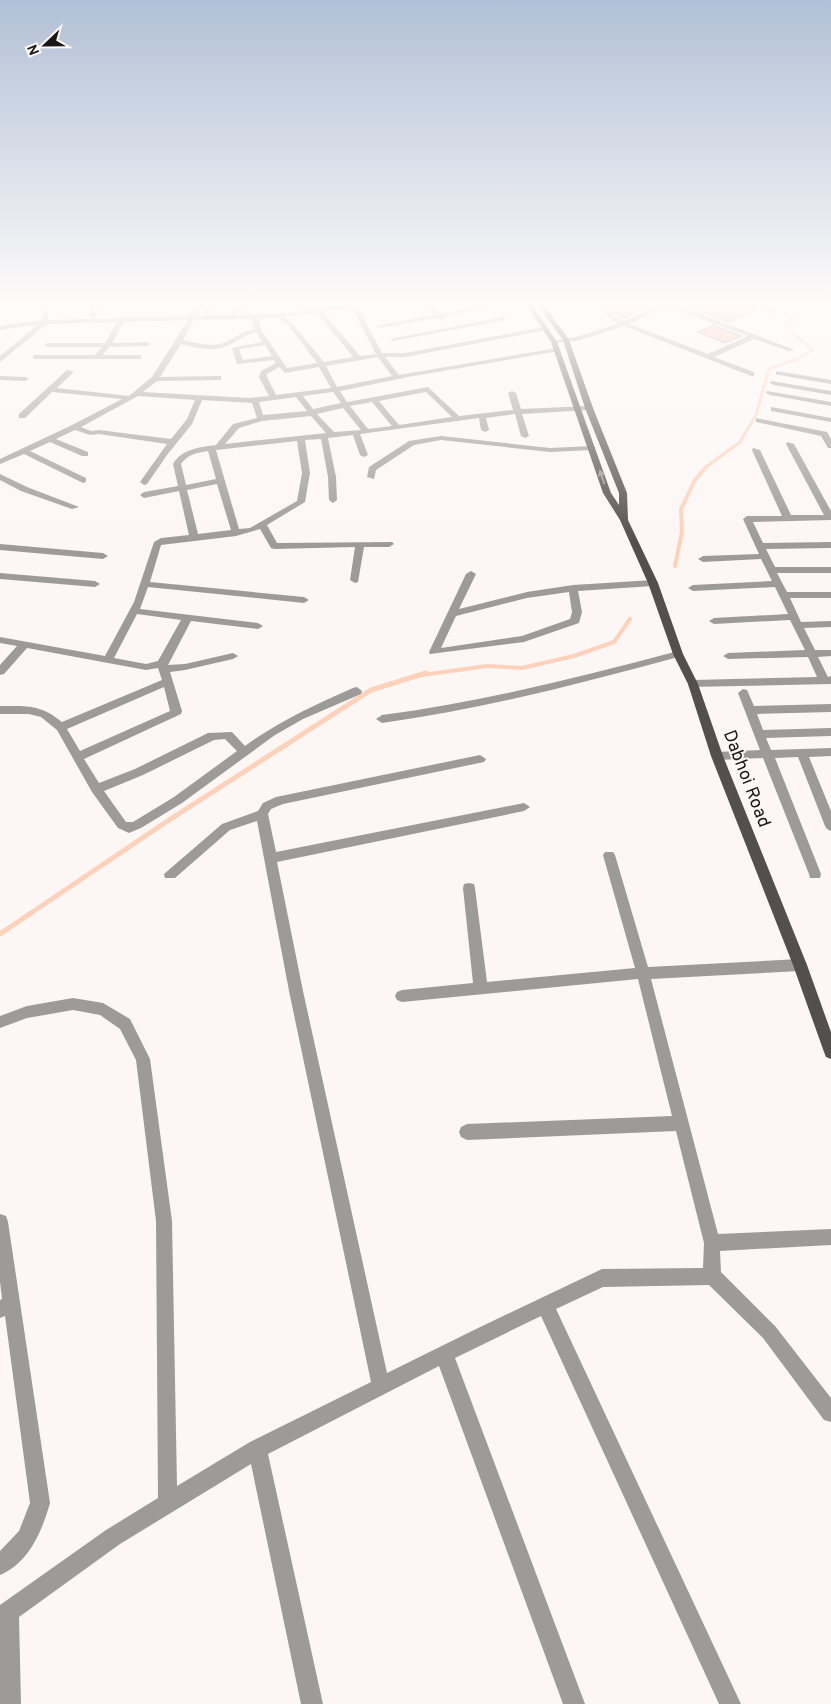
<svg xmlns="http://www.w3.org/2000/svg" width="831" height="1704" viewBox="0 0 831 1704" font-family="Overpass,sans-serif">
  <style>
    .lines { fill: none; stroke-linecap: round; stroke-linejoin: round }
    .stream-far2 { stroke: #fed1ba; stroke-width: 3 }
    .stream-far1 { stroke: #fed1ba; stroke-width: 4 }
    .stream { stroke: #fed1ba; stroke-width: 5 }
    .building { fill: #f0a882; stroke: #7e7a78 }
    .minor { fill: #9d9b99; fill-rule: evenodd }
    .major { fill: #534f4d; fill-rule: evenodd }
    .oneway { fill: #979290 }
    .labels { text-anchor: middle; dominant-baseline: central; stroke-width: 4; stroke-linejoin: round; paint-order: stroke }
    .street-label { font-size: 18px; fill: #181616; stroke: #fcf7f5 }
  </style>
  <rect width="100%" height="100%" fill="#fcf7f5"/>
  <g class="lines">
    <path class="stream-far2" d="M706,467L740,442L756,415L769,369L797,359L813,350L788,330L791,317L798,303"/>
    <path class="stream-far1" d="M675,566L682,532L681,509L695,480L707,466
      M422,675L487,666L522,668L574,656L614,642L630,619"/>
    <path class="stream" d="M0,934L166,822L371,690L426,673"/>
  </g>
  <path class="building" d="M606,303H653L625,318L613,314Z
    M678,303H745L759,310L728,322Z
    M713,325L742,336L725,343L697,332Z"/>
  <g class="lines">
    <path class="minor" d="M42,303H48V320L190,316L198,303H204L197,316L279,314L354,303H373L358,307L382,353H405L545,327L547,328V330L405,357H385L399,375L557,348L559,349V351L408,377L340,391L347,402L428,387L459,416L513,410L508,393L512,391L516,393L521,409L589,406L593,408L589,410L522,414L529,436L525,438L521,436L515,414L486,418L489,430L485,432L481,430L479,418L360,434L368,455L364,457L360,455L353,435L328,438L336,477L337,500L333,503L329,500L328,477L321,439L305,440L310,473L305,502L267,525L277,543L392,542L394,544L389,547H364L358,582L355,583L350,580L355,547L274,549L271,548L260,529L236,536L161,545L150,582L304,597L309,600L304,603L148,587L140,609L258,623L263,626L258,629L191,621L168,665L185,664L233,653L238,656L233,659L185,670L170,672L182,711L181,714L84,759L99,783L135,769L208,733L232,732L245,746C279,721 315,705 353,688L357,687L362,691L361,694L303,719L275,735L182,803L141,828L129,833L118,828L92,792L57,730L41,717L29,714H0V706C27,706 40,704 62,722L162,680L158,668L146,670L27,648L4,674L0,675V665L17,646L0,643V637L105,656L134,602L154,542L161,538L189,535L179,491L144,498L140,495L144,492L178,486L173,464C182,449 199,447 216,445L233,424L257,418L252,403L202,400L192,424L167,455L147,484L144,485L140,482L167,444L99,434L90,435L75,430L56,439L88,452V456H82L50,442L30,451L86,478V482L83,483L24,454L0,464V459L72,425L122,399L52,392L25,418H19V414L67,370L74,372L57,388L129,396L152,377L188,320L124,322L112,343L147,342L150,344L147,346L109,347L103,355H141V359H33V355H95L102,347H47L44,345L47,343H105L117,322L47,324L0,362V356L37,325L0,330V326L42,320ZM352,308L376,354L360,356L323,312ZM317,313L353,357L324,362L292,323L285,317ZM278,318L288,325L317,363L287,368L261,330L259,319ZM252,319L254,329C243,331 236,337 226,342C212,348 197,343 183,340L194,320ZM256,332L262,342L232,348L237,364L274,360L276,363L261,371L259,377L269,396L250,398L143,392L157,381L221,380V376H218L160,377L181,344C197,348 216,353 231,344C240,339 246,335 256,332ZM265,345L272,356L243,360L239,349ZM378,357L392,376L337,387L326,366ZM279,367L285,373L319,367L331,388L276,395L267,377V374ZM333,392L341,403L313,409L303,396ZM426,392L452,417L399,425L379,401ZM138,396L195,400L187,419L171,439L99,430L91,431L81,427ZM296,397L307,411L263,415L259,402ZM372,402L392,426L368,429L350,406ZM343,408L361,430L334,432L317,414ZM311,416L326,433L225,444L239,428L262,421ZM297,441L302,473L297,501L250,528L239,529L216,450ZM208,451L216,479L186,485L181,464C188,454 197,453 208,451ZM217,484L231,530L198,534L187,490ZM137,614L181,620L158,661L146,664L114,658ZM164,687L170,711L80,751L67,729ZM225,739L237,751L174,797L133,822H126L104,791L143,775L214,740Z
      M92,303H98L96,316L93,318L90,316Z
      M210,303H217L208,314H204L203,313Z
      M239,303H246L237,314H233L232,313Z
      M423,303H430L440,314L485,306L488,308L444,317L445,319L442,321L437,318L379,328L376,326L434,315Z
      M596,303H603L612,315L624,321L663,303H672L795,350L789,351L754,339L714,357L754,372V376H751L624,326L577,341L552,343V341L576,337L618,324L608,317ZM667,306L748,336L708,354L630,324Z
      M747,303H757L778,312L773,313Z
      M503,317L505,318V320L393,341L390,339Z
      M776,371L831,380V384L779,375H776Z
      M0,376L25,377L29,379L25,381L0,380Z
      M771,381L831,391V395L774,385L770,383Z
      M767,391L831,402V406L770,395L766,393Z
      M771,407L831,418V422L771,411Z
      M756,418L827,432L831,439V448H828L821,436L756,422Z
      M441,436L550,448L592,446L596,448L592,450L550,452L441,440L414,445L376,470L374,479L367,477L369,467L409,441Z
      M787,442L794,444L831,511V520L753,522L763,543L831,542V548L766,549L775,567H831V573H777L787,592H831V598H790L801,622L831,621V627L804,628L815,650H831V656L818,657L828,677L831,676V684L689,687L688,684L693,680L817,677L808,657L728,659L723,656L728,653L805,650L790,620L714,624L709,621L714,618L788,614L775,587L693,591L688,588L693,585L772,581L761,559L703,562L698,559L703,556L759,554L743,519L747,516H782L752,450L753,448L760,450L791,515H824L786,444Z
      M0,474L27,487L79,507L72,509L21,491L0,480Z
      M0,544L103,553L108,556L103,559L0,550Z
      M471,571L476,574L459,609L527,592L573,585L653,580L658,583L653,586L578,591L582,612L579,623L524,642L430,654L429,652L466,574ZM569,592L572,612L570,619L522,636L441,648L456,616L527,598Z
      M0,573L95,581L100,584L95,587L0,579Z
      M678,651L683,654L682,656C582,683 484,709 382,723L376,719L382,715C483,702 580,677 678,651Z
      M743,689L747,690L754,706L831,704V712L757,714L763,730L831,728V736L766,738L771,750L831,748V756L809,757L831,811V831L827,829L825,826L798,757L775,758L821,874L820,878H810L809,874L763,758L717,760L711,756L717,752L760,750L738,693Z
      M480,755L486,759L484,762L283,804L271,809L268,814L276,852L524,803L530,807L524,811L277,862L303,991L387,1373L474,1330L602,1269L703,1268L704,1243L676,1131L467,1140L461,1137L459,1132L461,1127L467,1124L672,1116L638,979L402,1002L397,1000L395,996L397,992L402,990L473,983L463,888L464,884L469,883L474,884L475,888L487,982L635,968L603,855L605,852H613L615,855L648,967L800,959L805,961L807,965L805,969L800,971L651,979L718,1234L831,1229V1245L720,1251L721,1272L775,1326L831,1398V1422L824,1420L763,1338L709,1285L603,1287L556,1309L741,1704H719L541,1316L455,1358L585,1704H563L439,1366L268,1454L323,1704H301L251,1464L120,1544L19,1617L21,1704H0V1605L106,1530L158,1498L156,1221L136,1060L120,1029L100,1015L73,1010L27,1018L0,1028V1016L27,1006L73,998L103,1003L130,1019L150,1059L172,1221L177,1486L250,1442L371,1382L289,991L257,821L230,830L175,878H165L164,874L222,824L258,811L263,803L276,797Z
      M0,1214L6,1216L8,1222L50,1503C42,1531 29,1563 0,1575V1551L19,1531L30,1503L5,1316L0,1318V1300L2,1299L0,1282Z"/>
    <path class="major" d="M525,303H531L557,342L611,493L619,505V493L585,408L563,340L536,303H543L569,340L593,408L627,493L628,520L658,583L683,654L698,684L723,756L807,965L831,1032V1059L826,1057L824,1052L793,965L711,756L688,684L673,654L648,583L620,520L603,493L551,342Z"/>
  </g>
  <defs><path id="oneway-solid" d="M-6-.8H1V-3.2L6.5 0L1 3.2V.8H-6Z" transform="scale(1.25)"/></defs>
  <use class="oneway" href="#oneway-solid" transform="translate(602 477) rotate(-108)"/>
  <linearGradient id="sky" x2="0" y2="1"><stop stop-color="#b1c0d6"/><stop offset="0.56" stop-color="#fefbfa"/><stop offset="1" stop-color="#fefbfa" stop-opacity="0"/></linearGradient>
  <rect width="831" height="542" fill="url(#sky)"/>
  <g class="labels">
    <g class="street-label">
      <text transform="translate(746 779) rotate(69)">Dabhoi Road</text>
    </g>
  </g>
  <g transform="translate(45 45) rotate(248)" stroke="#fcf7f5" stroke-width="4" paint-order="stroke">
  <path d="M0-4L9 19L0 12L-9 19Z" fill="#181616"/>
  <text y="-8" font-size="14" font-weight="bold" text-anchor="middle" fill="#181616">N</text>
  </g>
</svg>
